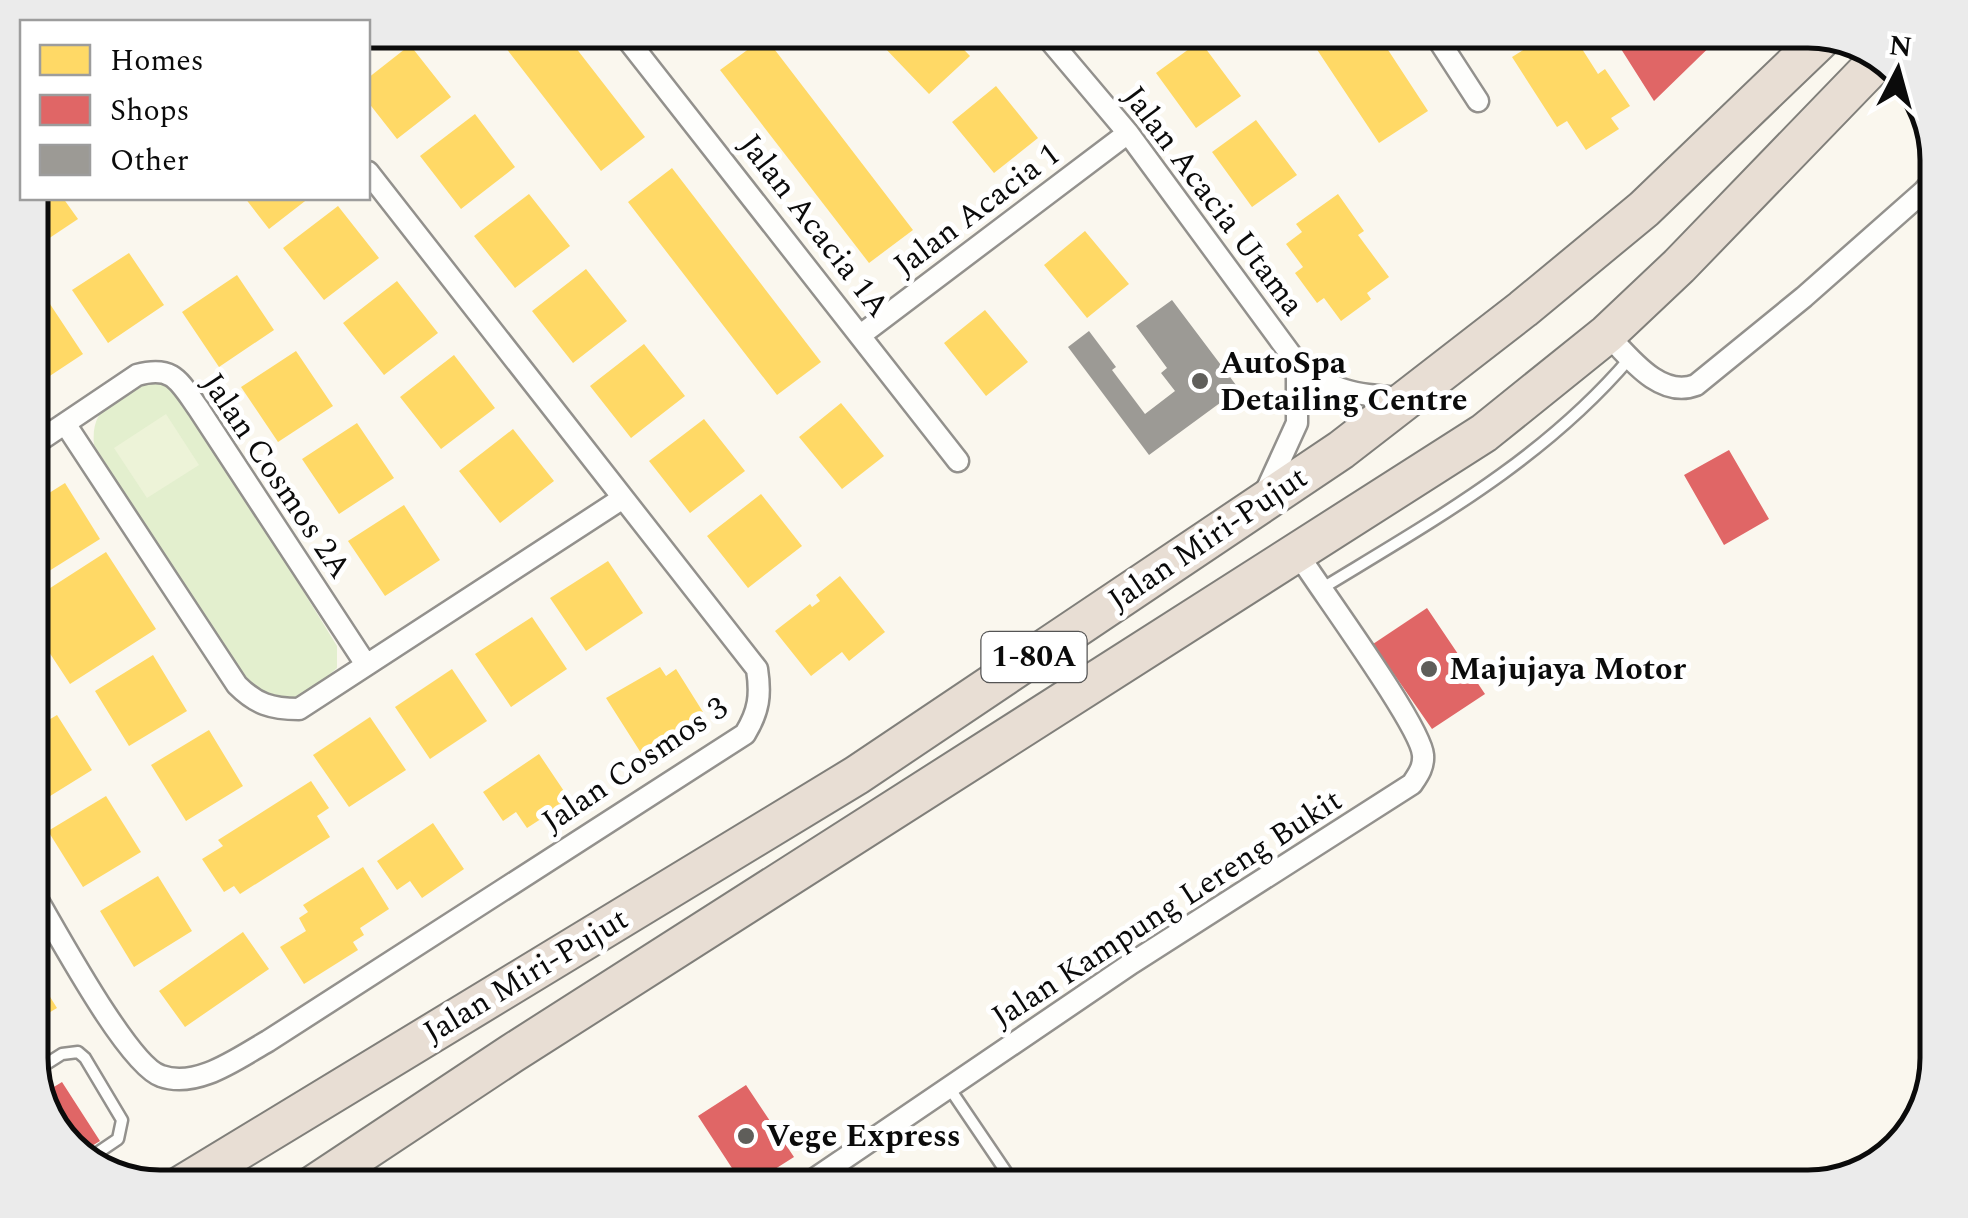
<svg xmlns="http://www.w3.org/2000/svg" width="1968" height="1218" viewBox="0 0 1968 1218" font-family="Spectral,serif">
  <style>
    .green { fill: #e3efce }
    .pitch { fill: #edf3d8 }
    .homes { fill: #ffd966 }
    .shops { fill: #e06666 }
    .building { fill: #9c9a95 }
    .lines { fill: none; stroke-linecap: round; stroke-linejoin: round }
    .lane-casing { stroke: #93918d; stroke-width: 15 }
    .street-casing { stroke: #93918d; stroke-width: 25 }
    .highway-casing { stroke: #807f7a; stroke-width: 42 }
    .lane { stroke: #fefefc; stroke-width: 10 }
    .street { stroke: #fefefc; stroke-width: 20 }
    .highway { stroke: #e8ded4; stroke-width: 38 }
    .poi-dot { fill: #5f5e5a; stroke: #fff; stroke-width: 4 }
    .labels { text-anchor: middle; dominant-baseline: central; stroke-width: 10; stroke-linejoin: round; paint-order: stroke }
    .shield { fill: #fff; stroke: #545454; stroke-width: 2.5 }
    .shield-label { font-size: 30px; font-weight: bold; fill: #0b0b0b }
    .street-label { font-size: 32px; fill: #0b0b0b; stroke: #fff }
    .poi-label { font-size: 32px; font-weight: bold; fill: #0b0b0b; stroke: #fff; text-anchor: start }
    .rim { fill: none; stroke: #0b0b0b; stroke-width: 5 }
  </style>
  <rect width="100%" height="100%" fill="#faf7ee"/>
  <path class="green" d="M150,380L177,390L190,407L337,646V668C300,700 281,714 241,678L94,445C90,404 119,398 150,380Z"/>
  <path class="pitch" d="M166,414L199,465L147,498L114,448Z"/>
  <path class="homes" d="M492,30H562L645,137L601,171Z
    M901,30H945L970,56L929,94L883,46Z
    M1122,30H1159L1138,48Z
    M1304,30H1375L1428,111L1379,143Z
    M1534,30H1570L1598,74L1605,69L1630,106L1611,118L1619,129L1586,150L1567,121L1557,127L1512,57L1531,45L1525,36Z
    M765,37L913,230L869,263L720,70Z
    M1200,41L1241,96L1196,128L1156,73Z
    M410,45L451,97L397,139L368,102V78Z
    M996,86L1038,138L994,173L952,122Z
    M475,114L515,167L461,209L420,156Z
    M1256,120L1297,175L1252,207L1212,152Z
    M672,168L821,362L777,395L628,202Z
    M529,194L570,246L515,288L474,236Z
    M1338,194L1364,231L1358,235L1389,277L1367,293L1371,299L1341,321L1324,298L1317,303L1295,273L1303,267L1286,244L1302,232L1296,224Z
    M30,198H63L78,219L30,251Z
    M245,198H309L269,229Z
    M338,206L379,258L324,300L283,248Z
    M1085,231L1129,284L1087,318L1044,265Z
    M129,253L164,305L108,343L72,290Z
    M586,269L627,321L573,363L532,311Z
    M237,275L274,330L219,367L182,312Z
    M397,281L438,333L384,375L343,323Z
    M48,301L83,354L30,389V313Z
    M985,310L1028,362L986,396L944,343Z
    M644,344L685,396L631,438L590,386Z
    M296,351L333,406L278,442L241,387Z
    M454,355L495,408L441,449L400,397Z
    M841,403L884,456L842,489L799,437Z
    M704,419L745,471L690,513L649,461Z
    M357,423L394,478L339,514L302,459Z
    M513,429L554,481L500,523L459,471Z
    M65,483L100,539L30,583V505Z
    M761,494L802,546L748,588L707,536Z
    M404,505L440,560L385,596L348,541Z
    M106,552L156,629L70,684L30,623V601Z
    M608,561L643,613L586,651L550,598Z
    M840,576L885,632L849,661L842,652L811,676L775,631L810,604L812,607L820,601L816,595Z
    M532,617L567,669L511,707L475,654Z
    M153,655L187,711L129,746L95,691Z
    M660,667L666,676L676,669L703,712L680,726L684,732L663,745L660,741L641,753L606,698Z
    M452,669L487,721L430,759L395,707Z
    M57,715L92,770L34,806L30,800V731Z
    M370,717L406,770L349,807L313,755Z
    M209,730L243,786L186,821L151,765Z
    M539,754L570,800L527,828L516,812L503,821L483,792Z
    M311,781L329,808L317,816L330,837L240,894L234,886L224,892L202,859L223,846L218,840Z
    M106,796L141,852L83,887L48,831Z
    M433,823L464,869L422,898L410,881L397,890L377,861Z
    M363,867L389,909L360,928L364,935L353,942L358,950L304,984L280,947L306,931L299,918L308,912L303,905Z
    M158,876L192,931L134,967L100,911Z
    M243,932L269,969L185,1027L159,991Z
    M30,965L57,1008L30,1024Z"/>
  <path class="shops" d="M1609,30H1727L1654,101Z
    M1729,450L1769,519L1724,545L1684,475Z
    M1427,608L1485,694L1432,729L1373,644Z
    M62,1082L100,1141L77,1155L48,1124L39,1096Z
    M746,1085L794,1157L745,1188L698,1116Z"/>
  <path class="building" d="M1172,300L1239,389L1149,455L1068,347L1089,331L1116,367L1112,370L1145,414L1175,391L1161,373L1167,368L1136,326Z"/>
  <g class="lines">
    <defs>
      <path id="lane" d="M1321,589C1434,520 1543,460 1630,358
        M32,1073L62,1054L78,1052L85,1058L122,1120L118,1139L84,1162
        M950,1089L1017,1188"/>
      <path id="street" d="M620,30L958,461
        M1041,30L1128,133L1297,363C1339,394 1352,394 1403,398
        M1432,30L1478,101
        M862,334L1128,133
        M1607,334C1629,357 1660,399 1696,385L1804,297L1924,191L1938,175
        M66,425L237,685C256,704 271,709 299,709L623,498
        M30,447L137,375C173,365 179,381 198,408L365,663
        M1265,493L1297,423V363
        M30,887C52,923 127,1065 161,1076C197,1089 238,1058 268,1041L745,734C759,711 761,695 757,669L368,172
        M801,1188L1132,963L1412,784C1418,775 1424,767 1423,755C1421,726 1320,589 1298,554"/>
      <path id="highway" d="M177,1188L857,775L1341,450L1523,309L1644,209L1825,35
        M309,1188L511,1054L1484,433L1607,334L1679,266L1883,55"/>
    </defs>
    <use href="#lane" class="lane-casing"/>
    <use href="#street" class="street-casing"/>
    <use href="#highway" class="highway-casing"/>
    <use href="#lane" class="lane"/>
    <use href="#street" class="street"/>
    <use href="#highway" class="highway"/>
  </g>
  <g class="poi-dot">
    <circle cx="1200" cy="381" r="10"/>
    <circle cx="1429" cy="669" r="10"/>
    <circle cx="746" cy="1136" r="10"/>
  </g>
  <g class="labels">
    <rect class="shield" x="981.5" y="632" width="105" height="50" rx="8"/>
    <g class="shield-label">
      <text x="1034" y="657">1-80A</text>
    </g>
    <g class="street-label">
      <text transform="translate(1213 201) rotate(53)">Jalan Acacia Utama</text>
      <text transform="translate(977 210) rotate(-37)">Jalan Acacia 1</text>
      <text transform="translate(814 226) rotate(52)">Jalan Acacia 1A</text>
      <text transform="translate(276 476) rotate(56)">Jalan Cosmos 2A</text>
      <text transform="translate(1208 539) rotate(-34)">Jalan Miri-Pujut</text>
      <text transform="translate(635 765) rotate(-34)">Jalan Cosmos 3</text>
      <text transform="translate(1167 909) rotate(-33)">Jalan Kampung Lereng Bukit</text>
      <text transform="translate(526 976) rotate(-31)">Jalan Miri-Pujut</text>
    </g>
    <g class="poi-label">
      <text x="1220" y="363">AutoSpa<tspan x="1220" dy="37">Detailing Centre</tspan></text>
      <text x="1449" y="669">Majujaya Motor</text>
      <text x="766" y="1136">Vege Express</text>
    </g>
  </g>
  <path d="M0 0H1968V1218H0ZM160 48H1808A112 112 0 0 1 1920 160V1058A112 112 0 0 1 1808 1170H160A112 112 0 0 1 48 1058V160A112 112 0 0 1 160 48Z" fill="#ebebeb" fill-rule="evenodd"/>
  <path class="rim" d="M160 48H1808A112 112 0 0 1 1920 160V1058A112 112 0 0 1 1808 1170H160A112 112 0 0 1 48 1058V160A112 112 0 0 1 160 48Z"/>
  <rect x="20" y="20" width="350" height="180" fill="#ffffff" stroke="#9d9d9d" stroke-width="2.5"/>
  <rect x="40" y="45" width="50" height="30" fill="#ffd966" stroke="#9d9d9d" stroke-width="2.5"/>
  <text x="110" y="70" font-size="30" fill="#0b0b0b">Homes</text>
  <rect x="40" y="95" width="50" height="30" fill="#e06666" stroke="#9d9d9d" stroke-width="2.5"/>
  <text x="110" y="120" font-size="30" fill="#0b0b0b">Shops</text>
  <rect x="40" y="145" width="50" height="30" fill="#9c9a95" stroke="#9d9d9d" stroke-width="2.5"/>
  <text x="110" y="170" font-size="30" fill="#0b0b0b">Other</text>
  <g transform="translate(1898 70) rotate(6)" stroke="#ffffff" stroke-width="8" paint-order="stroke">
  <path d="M0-8L18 38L0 25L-18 38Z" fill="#0b0b0b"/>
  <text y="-15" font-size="28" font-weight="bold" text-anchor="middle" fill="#0b0b0b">N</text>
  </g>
</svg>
